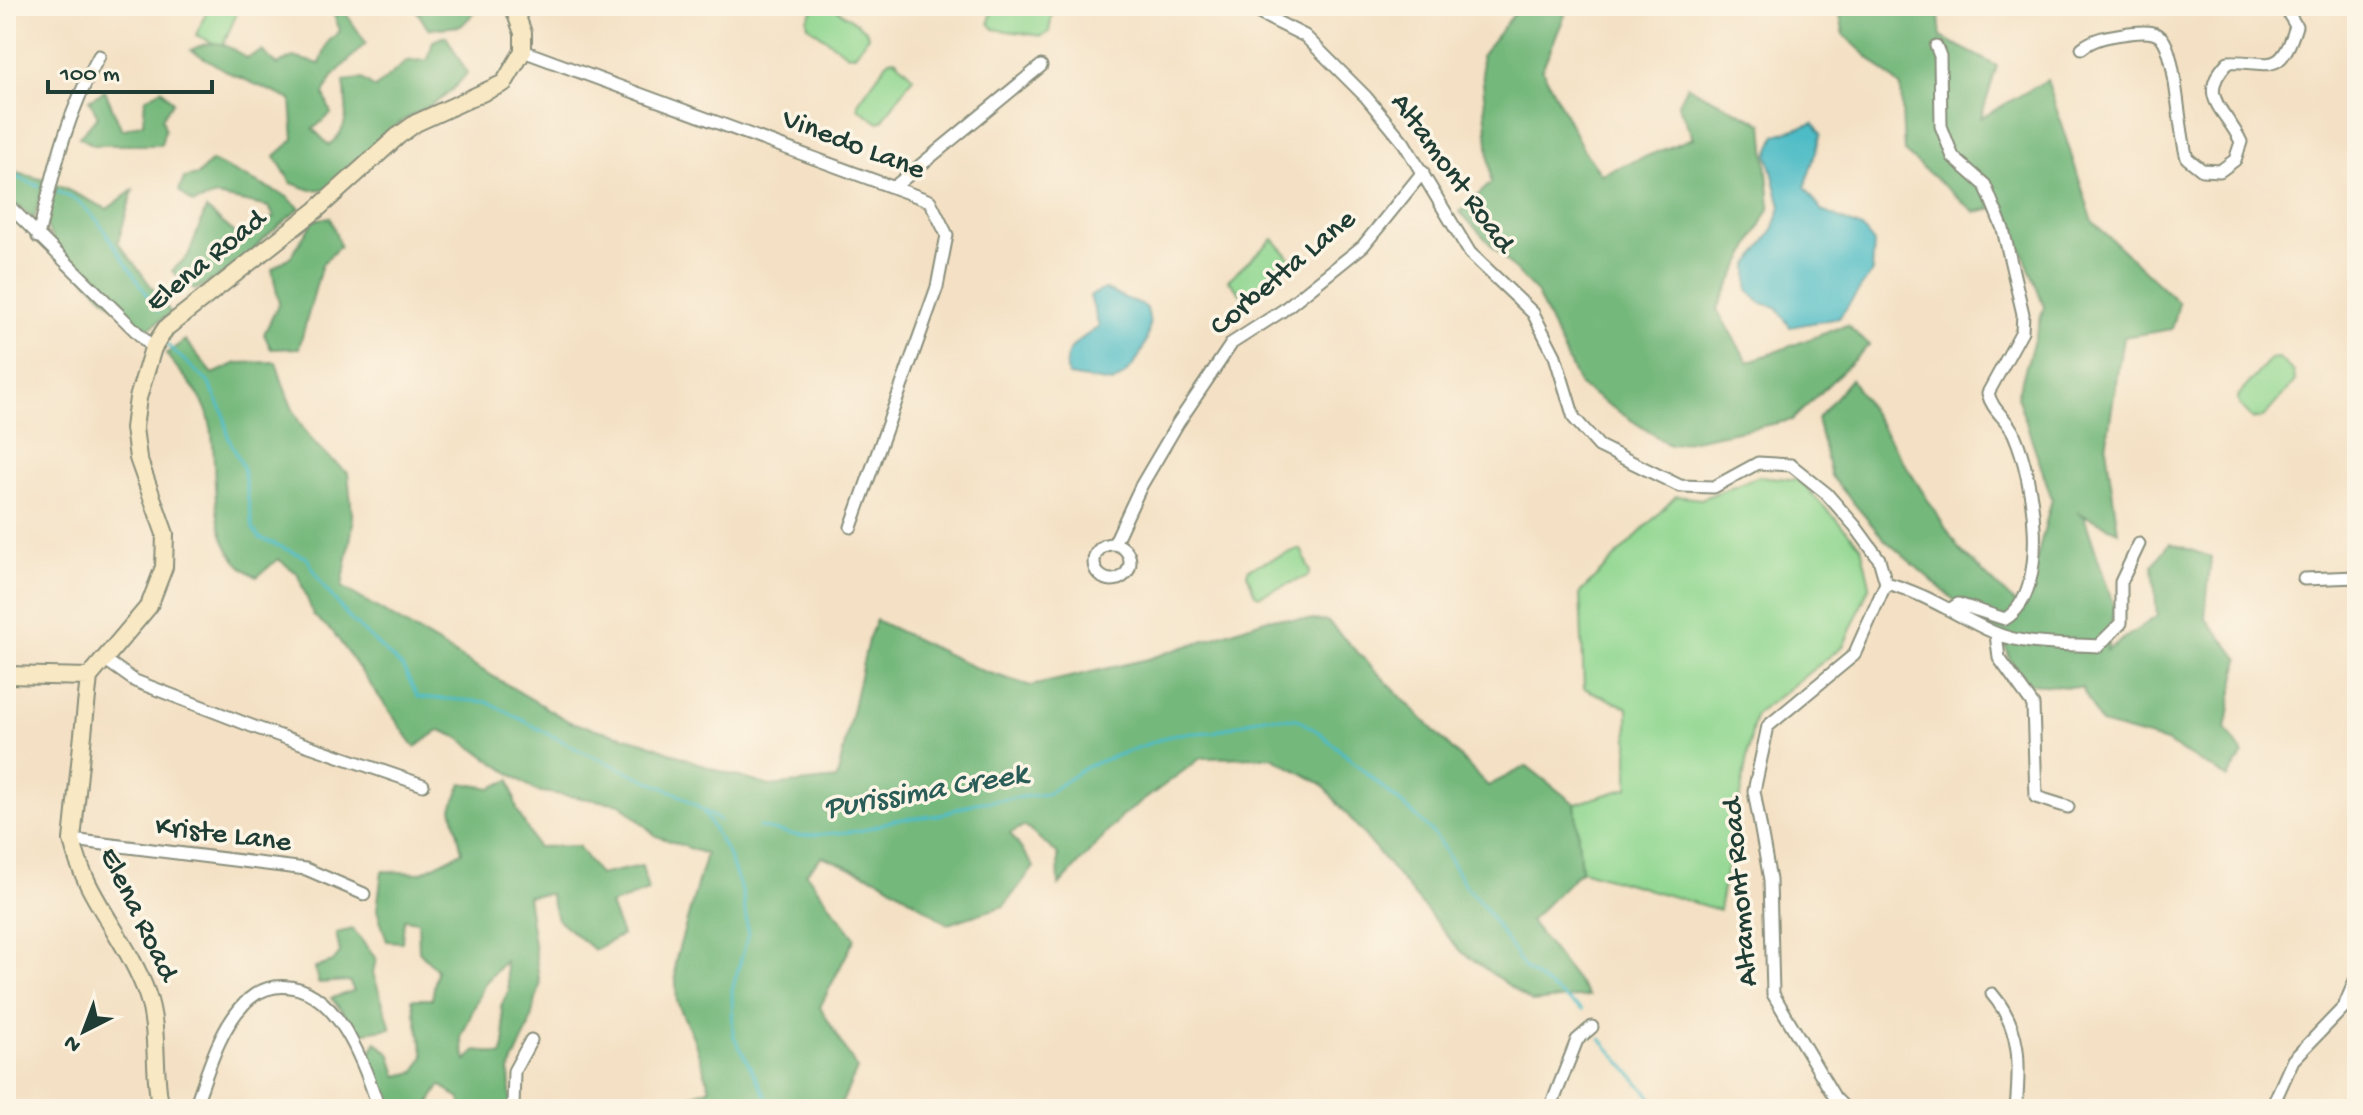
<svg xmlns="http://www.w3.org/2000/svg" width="2363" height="1115" viewBox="0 0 2363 1115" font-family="'Gochi Hand',sans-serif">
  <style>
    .green { fill: #91d791; stroke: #588a62; stroke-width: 2 }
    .forest { fill: #74b87b; stroke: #4a7a58; stroke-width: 2; fill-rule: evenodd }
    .water { fill: #4ebcc6; stroke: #367c7d; stroke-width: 2 }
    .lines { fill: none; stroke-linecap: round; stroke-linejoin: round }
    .stream { stroke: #4ebcc6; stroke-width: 3 }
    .street-casing { stroke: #8a8f7c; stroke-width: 15 }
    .secondary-casing { stroke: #8a8f7c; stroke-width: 20 }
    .street { stroke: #fff; stroke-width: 11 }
    .secondary { stroke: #f8e8c3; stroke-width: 16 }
    .labels { text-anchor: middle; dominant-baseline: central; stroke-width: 7; stroke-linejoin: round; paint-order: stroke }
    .street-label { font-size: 30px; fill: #1f3d34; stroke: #fcf5e5 }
    .water-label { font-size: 32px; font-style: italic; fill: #2b5d58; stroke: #fcf5e5 }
  </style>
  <rect width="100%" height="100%" fill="#fcf5e5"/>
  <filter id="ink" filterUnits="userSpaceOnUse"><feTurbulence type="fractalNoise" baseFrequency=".0125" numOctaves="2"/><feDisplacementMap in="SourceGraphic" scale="16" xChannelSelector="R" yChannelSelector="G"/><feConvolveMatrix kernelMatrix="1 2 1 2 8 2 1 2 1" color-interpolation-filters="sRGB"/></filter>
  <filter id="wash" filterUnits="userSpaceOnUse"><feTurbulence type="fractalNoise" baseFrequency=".006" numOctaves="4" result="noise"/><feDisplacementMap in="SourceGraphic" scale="32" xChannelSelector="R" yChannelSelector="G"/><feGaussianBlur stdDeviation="1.8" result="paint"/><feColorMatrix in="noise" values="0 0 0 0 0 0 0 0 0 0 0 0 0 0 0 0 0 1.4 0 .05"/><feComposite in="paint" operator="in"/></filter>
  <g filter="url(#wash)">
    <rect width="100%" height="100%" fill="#f4e1c5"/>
    <path class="green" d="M209,6H240L222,47L196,35Z
      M816,6H832L866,30L868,36L855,54L848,55L808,26L807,19Z
      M992,6H1047L1052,13L1049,32L1042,36L994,29L989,23Z
      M895,59L913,77L882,121L877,122L858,108V103L889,60Z
      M1273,239L1293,261L1248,302L1228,280Z
      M2278,358L2294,372L2295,381L2263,418L2253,419L2239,405L2238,396L2270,359Z
      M1759,476L1799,480L1861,546L1870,585L1844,645L1755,715L1719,910L1581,870L1575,804L1628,788V708L1584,688L1580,593L1676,496L1701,499Z
      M1298,549L1302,551L1310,572L1308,576L1259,596L1255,594L1247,573L1249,568Z"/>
    <path class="forest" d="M341,6L366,43L331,78L324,94L331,114L313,129L329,145C351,129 347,106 344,81L362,79L375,88L407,61L428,60L433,41L446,36L467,73C443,105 427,104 397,125C373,142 354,165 334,188L311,190L291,183L275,156L294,139L291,100L232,74L191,50C214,37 227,44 246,58L262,51L277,65L293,57L320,64L328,42L340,31L333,12Z
      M414,6H475L476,11L461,26L428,29Z
      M1520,6H1569L1542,69L1583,149L1601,174L1693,138L1678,104L1687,86L1763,124L1770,207L1717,310L1748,362L1847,325L1869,345L1792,420L1669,445L1580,386L1536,292L1460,212L1491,183L1481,56Z
      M1838,6H1938L1941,37L1997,66L1981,118L2047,80L2093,222L2179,303L2172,329L2123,337L2106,447L2118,531L2077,512L2084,516L2114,607L2107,650L2157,616L2153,565L2170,543L2211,557L2205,618L2239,658L2226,729L2243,754L2228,778L2166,742L2101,724L2082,688L2030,684L2010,660L2005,644L1883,538L1831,476L1817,419L1851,379L1959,549L2023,611L2052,499L2017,396L2044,307L2005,206L1975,212L1904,152L1901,87L1844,35Z
      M162,89L173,102L162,118L165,129L161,145H94L79,137L98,116L89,100L105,91L122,130L143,123L145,99Z
      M211,161L286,196L300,208L262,240L242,264L195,290L172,271L188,256L206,209L235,233L247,232L274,217L269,207L217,196L193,203L179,191L184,178L198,175Z
      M6,165L13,172L45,180L34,219L6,197Z
      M57,185L107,209L133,190L118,242L171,313L145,331C120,313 48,251 46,220C45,210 54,195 57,185Z
      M330,217L340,246L322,264L299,348L271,349L264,334L279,303L272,269L291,256L314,220Z
      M185,340L213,374L237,363L276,362C293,416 301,438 348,473L353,524L342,587L570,722L644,742L713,769L770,786L837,779L868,640L876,620L980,670L1031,686L1148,659L1271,618L1327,621L1488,786L1527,766L1575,804L1581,870L1530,921L1589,996L1532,1002L1459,950L1322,784L1272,757L1201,758L1121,817L1059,886L1058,854L1024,826L1010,833L1034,867L1004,906L948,924L883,881L822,856L806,873L855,938L820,1007L857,1069L839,1109H676L673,1103L710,1088L693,1037L677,1002L675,962L706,854L656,836L621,804L536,791L457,737L440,730L415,747L333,632L314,616L297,573L278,559L257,577C199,548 223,467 208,415C202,393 179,372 166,354Z
      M510,780L517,810L537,847L578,846L599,875L642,866L648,891L610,905L622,935L594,950L557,919L550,894L527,896L540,985L528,1029L509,1071L511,1109H461V1100L441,1085L426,1109H390L369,1054L376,1042L391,1055L397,1076L415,1072L424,1056L412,999H432L437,970L419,951L418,921L404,919L402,942L387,941L377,910L382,871L420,873L462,852L452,808L462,783L491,788ZM505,961L509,990L501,1006L505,1039L502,1055L477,1050L466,1061L461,1037L485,983Z
      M353,929L376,959L373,973L391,1028L360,1033L331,998L354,991L349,981L318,983L315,968L333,962L340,953L336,933Z"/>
    <path class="water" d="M1814,123L1821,134L1805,187L1822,211L1862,228L1874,243L1872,272L1839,318L1790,327L1777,307L1761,303L1748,290V266L1773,230L1781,207L1768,155L1776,135Z
      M1104,289L1146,307C1157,332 1137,371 1112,383L1069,376C1058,350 1080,340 1099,327L1090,296Z"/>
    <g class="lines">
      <path class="stream" d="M6,173L39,186
        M56,191L78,201L98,221L158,311
        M165,343L208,382L224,414L228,437L243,467L253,529L260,538L307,558L324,587L351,620L403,668L418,697L488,702L579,750L676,793L720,821
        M703,811L728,854L743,895L748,935L732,990L733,1035L773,1109
        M759,827L800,836L860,831L895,820L940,815L975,803L1046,794L1088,766L1175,734L1214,732L1264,717L1297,719L1320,733L1415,815L1437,838L1466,887L1482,904L1526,970L1582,1010
        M1601,1039L1661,1109"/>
    </g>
  </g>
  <g filter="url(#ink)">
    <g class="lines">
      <defs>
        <path id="street" d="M1245,6L1305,36L1366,97L1404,143L1470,253L1533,313L1555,356L1574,418L1599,446L1680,486L1714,487L1758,463L1791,465L1826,493L1855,526L1879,559L1886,583L1854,655L1768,726L1754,791L1770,880L1773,994L1835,1098L1846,1109
          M1936,46L1940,56L1941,126L1953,157L1985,185L2003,229L2023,314L2022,331L1988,393C1992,411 2007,418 2014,434C2033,477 2052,591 2005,619L1958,604L1949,610
          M2082,48C2096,37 2111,36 2129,33C2139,32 2157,29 2164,41C2177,63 2178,128 2187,158L2202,170L2220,171L2235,160L2241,142C2226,109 2195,97 2228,62C2269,60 2280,79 2296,26L2284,6
          M523,51L930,201L947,235L937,287L851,527
          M894,187L1041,66
          M6,203L153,348
          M38,237C54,170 65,118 99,56
          M1114,544L1141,486L1178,423L1232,343L1282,311L1363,246L1423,172
          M1094 562a18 18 0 1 1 36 0a18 18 0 1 1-36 0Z
          M2304,579L2357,577
          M1886,583C1925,593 1957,616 1993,632C2023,646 2065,644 2098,646L2121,623V582L2139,544
          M1996,634L1999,658L2033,705L2036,797L2068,807
          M104,659L135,681L257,728L423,785
          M72,840L306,869L364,894
          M1992,994C2022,1029 2020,1065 2016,1109
          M194,1109C207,1075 218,1031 244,1004C253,994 262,989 275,987C335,979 365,1065 379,1109
          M513,1109L514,1071L531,1040
          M1550,1109L1577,1040L1592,1027
          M2271,1109L2293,1060L2344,1007L2357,976"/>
        <path id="secondary" d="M6,675L89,677
          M161,1109C152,1071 160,1031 147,994C128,940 84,896 72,840L89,677L149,606L164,567L165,534L138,458L134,428L138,398L153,348L166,328L316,210L398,136L416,123L504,83L523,51V33L513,6"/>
      </defs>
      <use href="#street" class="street-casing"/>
      <use href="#secondary" class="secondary-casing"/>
      <use href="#street" class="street"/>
      <use href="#secondary" class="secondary"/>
    </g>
  </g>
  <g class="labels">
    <g class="street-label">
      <text transform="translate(853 146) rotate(21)">Vinedo Lane</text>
      <text transform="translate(1451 174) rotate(54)">Altamont Road</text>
      <text transform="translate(207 262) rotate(-39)">Elena Road</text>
      <text transform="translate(1284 274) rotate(-40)">Corbetta Lane</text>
      <text transform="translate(223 836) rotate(7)">Kriste Lane</text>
      <text transform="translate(1742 892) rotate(-95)">Altamont Road</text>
      <text transform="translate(137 915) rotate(64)">Elena Road</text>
    </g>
    <g class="water-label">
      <text transform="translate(926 793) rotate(-10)">Purissima Creek</text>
    </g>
  </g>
  <rect width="2363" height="1115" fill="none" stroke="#fcf5e5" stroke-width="32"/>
  <g transform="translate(84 1031) rotate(222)" stroke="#fcf5e5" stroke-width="6" paint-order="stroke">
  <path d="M0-6L14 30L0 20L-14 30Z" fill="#1f3d34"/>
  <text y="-12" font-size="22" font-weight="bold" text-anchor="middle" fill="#1f3d34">N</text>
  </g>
  <path d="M48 80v12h164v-12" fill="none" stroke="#1f3d34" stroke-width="4"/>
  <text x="60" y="80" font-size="24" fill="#1f3d34" stroke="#fcf5e5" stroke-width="6" paint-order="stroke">100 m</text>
</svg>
